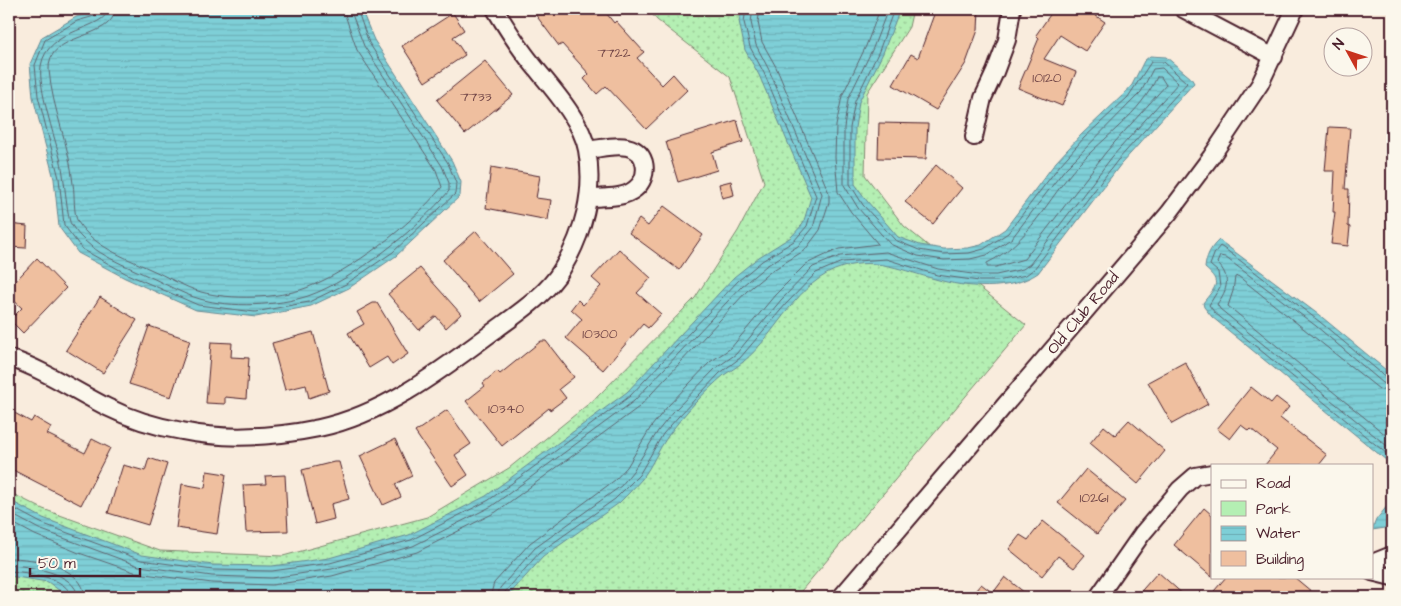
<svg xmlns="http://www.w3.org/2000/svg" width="1401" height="606" viewBox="0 0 1401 606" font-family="'Architects Daughter',sans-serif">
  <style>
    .green { fill: url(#green-dots); stroke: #7f876f }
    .water { fill: url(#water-rules); stroke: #698992 }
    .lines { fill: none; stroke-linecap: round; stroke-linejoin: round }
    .shore { stroke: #5f6570; stroke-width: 1 }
    .building { fill: #efbf9f; stroke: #4a1f2b }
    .minor-casing { stroke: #4a1f2b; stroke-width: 20 }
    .minor { stroke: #fbf7ec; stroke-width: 16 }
    .labels { text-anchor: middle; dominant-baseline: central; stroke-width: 5; stroke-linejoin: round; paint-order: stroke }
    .number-label { font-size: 14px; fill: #734748 }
    .street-label { font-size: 16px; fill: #4a1f2b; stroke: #fbf7ec }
  </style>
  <defs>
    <pattern id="green-dots" width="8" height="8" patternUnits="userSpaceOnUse" patternTransform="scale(1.25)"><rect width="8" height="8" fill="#b4efb3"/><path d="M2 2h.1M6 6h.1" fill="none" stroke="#9ccc9a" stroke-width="1.8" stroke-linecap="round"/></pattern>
    <pattern id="water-rules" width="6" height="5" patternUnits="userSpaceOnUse" patternTransform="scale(1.25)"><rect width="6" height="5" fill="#7ecfd7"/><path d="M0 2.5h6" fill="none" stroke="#6eb1b9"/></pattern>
  </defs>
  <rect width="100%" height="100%" fill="#f9ecdd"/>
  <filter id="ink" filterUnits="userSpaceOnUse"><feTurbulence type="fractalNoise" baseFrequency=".02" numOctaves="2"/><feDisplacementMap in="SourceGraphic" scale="10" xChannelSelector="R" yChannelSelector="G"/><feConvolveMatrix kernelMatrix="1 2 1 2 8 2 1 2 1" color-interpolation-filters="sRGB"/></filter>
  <g filter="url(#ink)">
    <path class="green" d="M648,9H913L909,27L867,93L865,175L904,226L1026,325L796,597H9V492L43,509L160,551L283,556L427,517L509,468L597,397L695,298L738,231L764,182L730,77L657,20Z"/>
    <path class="water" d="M105,9H361L374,40L452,161L461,182L460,196L396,256L349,288L311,306L256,317L196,310L125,278L78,253L59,227L54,179L33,97L30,64L42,37L76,17Z
      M742,9H900L883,53L859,102L855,128V184L867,201L898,237L920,245L944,249L968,248L981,245L1005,229L1056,162L1081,135L1124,94L1132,85L1144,61L1150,56L1166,57L1191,78L1194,83L1121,164L1038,273C1010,292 966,288 935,279C903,271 877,257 843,267C796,281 778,333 743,362C737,367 730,371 724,375C704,392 683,415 668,436C658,450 652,466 642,479C635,487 627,495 619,503L543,557L507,597H68L48,582L9,576V500L43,518L142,555L213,565L272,566L329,558L409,535L486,496L627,392L734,277L759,257L791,237L803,224L811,197L759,75L745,50L739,21Z
      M1219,240L1323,318L1392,375V465L1212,317L1204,307L1203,303C1215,287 1223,283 1205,268C1206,257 1210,248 1219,240Z
      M1392,500V527L1372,530L1376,520Z"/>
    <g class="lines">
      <path class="shore" d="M101,9L98,15L77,21L45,40L35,65L38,96L59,178L64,225L82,249L127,274L198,305L255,312L309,302L346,284L393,252L455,194L456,183L448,163L369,43L357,9
        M108,9C107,30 47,27 41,66C38,88 54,135 60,158C64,171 67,218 71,224C88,252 120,263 148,276C164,283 182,294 200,299C231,308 277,306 308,296C354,280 418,228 449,191V183L442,166L364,46L350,9
        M115,9C114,41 46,31 49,70C52,109 70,146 73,184C75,195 73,213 78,222C93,246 124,257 150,269C166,276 184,287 201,292C231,300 277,299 306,288C353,270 410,226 442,187L436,170L357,50L343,9
        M1157,77H1161L1166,85L1106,152L1024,259L996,267H987V263C1029,243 1048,198 1078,165C1105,136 1140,114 1157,77Z
        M1392,379L1387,378L1320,322L1229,252L1220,246L1215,252L1210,265L1218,272L1220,287L1209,305L1215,313L1392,458
        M1392,385L1383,383L1316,326L1225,257L1220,256L1217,263C1231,276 1228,290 1217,304L1220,309L1392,450
        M1392,393L1379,389L1238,276L1235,277L1233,291L1228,306L1392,440
        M9,506L41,523L141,560L213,570L272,571L330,563L411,540L489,500L630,396L738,281L762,261L794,241L807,226L816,196L764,73L750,47L744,22L746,9
        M9,513L39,529L139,566L212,576L272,578L332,569L413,546L492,506L634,401L742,286L766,266L798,246L813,228L822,194L769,70L756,45L751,22L753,9
        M9,521L35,535L79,553L137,573L212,583L272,585L332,576L417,552L496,512L639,407L747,291L770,272L805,250L820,230L829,202V193L776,67L762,42L758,22L760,9
        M9,558C33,558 84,566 85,597
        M9,565C28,566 76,572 78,597
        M9,571C25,572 69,577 71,597
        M490,597L494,583L530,543L615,480L627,467L651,427L667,407L710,362L731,348L775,295L806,264L839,249L878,244L851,212L838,192L835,157L836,126L842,96L866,46L880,9
        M497,597L500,588L535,548L621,486L633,471L658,431L673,412L716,368L736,354L781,300L813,267L840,256L886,252L938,269L979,275H996L1023,269L1030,264L1112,157L1178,83L1162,68L1153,69L1141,92L1065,169L1012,238L987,255L970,259L944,260L918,256L890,244L858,208L844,185V128L848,99L873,48L888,9
        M504,597L505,592L539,553L615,499L639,475L663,434L678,417L720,373L740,358L786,304L816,273L842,262L886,259L937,275L979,281H997L1026,275L1034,269L1117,161L1187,83L1164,62H1151L1128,97L1084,138L1060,165L1008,233L984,249L969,253L944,254L919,250L895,240L863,205L850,184V128L855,101L879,51L894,9"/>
    </g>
    <path class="building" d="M542,9H603L614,23L616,21L644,52L637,58L662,85L673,74L687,90L646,129L606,86L597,94L584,79L589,74L562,44L559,46L535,14Z
      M936,9H979L978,30L966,63L936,110L893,85L911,54L918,58Z
      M1054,9H1086L1105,22L1085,51L1060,35L1044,59L1076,72L1062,106L1018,88L1039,38L1036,35Z
      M453,13L464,30L453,37L465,55L425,82L402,46Z
      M485,61L513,95L465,134L437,100Z
      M737,120L743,142L712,152L717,170L678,182L666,142Z
      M879,123L928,124L926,159L878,158Z
      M1329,127L1350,128L1345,189H1349L1348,226L1350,227L1348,246L1331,244L1335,212H1333L1335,171H1325Z
      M936,165L962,188L933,224L905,202Z
      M491,167L540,176L536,198L551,200L548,220L486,208Z
      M731,181L734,195L722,198L719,184Z
      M664,206L703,235L679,270L629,233L639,219L648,226Z
      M9,224L27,226L26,248L9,247Z
      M476,231L513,274L479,302L443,260Z
      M619,249L651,278L637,293L661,314L648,328L643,324L603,370L566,338L582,319L571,309L578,300L583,305L601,286L592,278Z
      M37,258L66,288L23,333L10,320L22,308L9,296V288Z
      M420,268L461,314L446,328L436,316L419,330L388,294Z
      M100,297L137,320L103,373L66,350Z
      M373,303H377L408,354L392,365L387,357L369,368L348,333L364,324L357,312Z
      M149,326L190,340L171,397L129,384Z
      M313,332L329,391L309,398L306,385L285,390L272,343Z
      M541,341H546L574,377L559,389L566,398L550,410L549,408L502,446L466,401L485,386L483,383L497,371L500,374Z
      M211,342L232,343L231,357L249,358L246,399L225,397V404L206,403Z
      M1185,362L1208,404L1172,424L1148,382Z
      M1251,387L1271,403L1276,397L1289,407L1280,418L1327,455L1319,465H1265L1277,450L1251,429L1249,431L1241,425L1230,439L1217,429Z
      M9,410L31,422L34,417L51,427L47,434L85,453L92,439L110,448L81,505L9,468Z
      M447,410L471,444L455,455L468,475L452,486L415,432Z
      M1129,420L1165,451L1138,484L1090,443L1104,426L1115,435Z
      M395,439L412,476L395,484L401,497L383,505L360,456Z
      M149,458L167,464L148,525L108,513L123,465L145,471Z
      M334,462H339L349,499L331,504L334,519L315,524L302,470Z
      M1086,469L1125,501L1097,534L1058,503Z
      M207,471L226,474L217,534L176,528L182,484L205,488Z
      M285,475L288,531L246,532L243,485L266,484L265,476Z
      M1204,508L1212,515V577L1174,545Z
      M1043,521L1085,555L1074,568L1058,556L1042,576L1009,549L1020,535L1028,540Z
      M1158,572L1186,597H1136Z
      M1005,577L1030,597H970L981,584L993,593Z
      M1226,577H1294L1318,597H1209Z"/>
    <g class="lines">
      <defs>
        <path id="minor" d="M1183,9L1274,57
          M974,137L983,98L995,72L1007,40L1012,9
          M587,150C599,149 615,144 627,147C648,151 650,177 635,189C623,199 603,197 589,198
          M9,358C43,369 75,391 107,407C129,418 158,427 182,431C225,440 275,437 319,428C386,414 444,368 498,328C520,312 548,293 562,269C583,234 595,192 587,150C582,121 552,88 534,66C519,48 507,29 495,9
          M1372,563L1392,555
          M1372,572L1392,577
          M841,597L1169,213L1211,157L1260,84L1295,9
          M1098,597L1142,534L1180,489L1195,476L1212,473"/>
      </defs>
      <use href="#minor" class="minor-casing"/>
      <use href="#minor" class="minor"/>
    </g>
  </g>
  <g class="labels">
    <g class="number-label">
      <text x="614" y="53">7722</text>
      <text x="1047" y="78">10120</text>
      <text x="476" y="97">7733</text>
      <text x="600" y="334">10300</text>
      <text x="506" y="409">10340</text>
      <text x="1094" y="498">10261</text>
    </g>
    <g class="street-label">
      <text transform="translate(1083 313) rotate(-50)">Old Club Road</text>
    </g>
  </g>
  <rect width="1401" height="606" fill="none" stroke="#fbf7ec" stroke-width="30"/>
  <rect x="15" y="15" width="1371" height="576" fill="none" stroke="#4a1f2b" stroke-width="2" filter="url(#ink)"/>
  <rect x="1211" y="464" width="162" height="115" fill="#fbf7ec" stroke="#b4a19f"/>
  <rect x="1221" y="480" width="25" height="8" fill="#fbf7ec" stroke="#b4a19f"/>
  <text x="1256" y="488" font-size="15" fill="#4a1f2b">Road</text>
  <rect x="1221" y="501" width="25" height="15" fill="#b4efb3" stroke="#b4a19f"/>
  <text x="1256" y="514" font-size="15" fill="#4a1f2b">Park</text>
  <rect x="1221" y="526" width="25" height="15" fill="url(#water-rules)" stroke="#b4a19f"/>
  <text x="1256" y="538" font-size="15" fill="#4a1f2b">Water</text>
  <rect x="1221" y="551" width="25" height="15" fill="#efbf9f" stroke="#b4a19f"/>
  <text x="1256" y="564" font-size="15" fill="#4a1f2b">Building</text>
  <g transform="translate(1348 52) rotate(310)"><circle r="24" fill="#fbf7ec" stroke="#b4a19f"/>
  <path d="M0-4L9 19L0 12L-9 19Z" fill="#c8321e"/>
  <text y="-8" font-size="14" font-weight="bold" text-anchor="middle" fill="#4a1f2b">N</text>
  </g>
  <path d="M30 568v8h110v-8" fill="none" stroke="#4a1f2b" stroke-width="2.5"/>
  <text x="38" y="568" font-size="15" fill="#4a1f2b" stroke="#fbf7ec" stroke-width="4" paint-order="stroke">50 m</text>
</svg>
